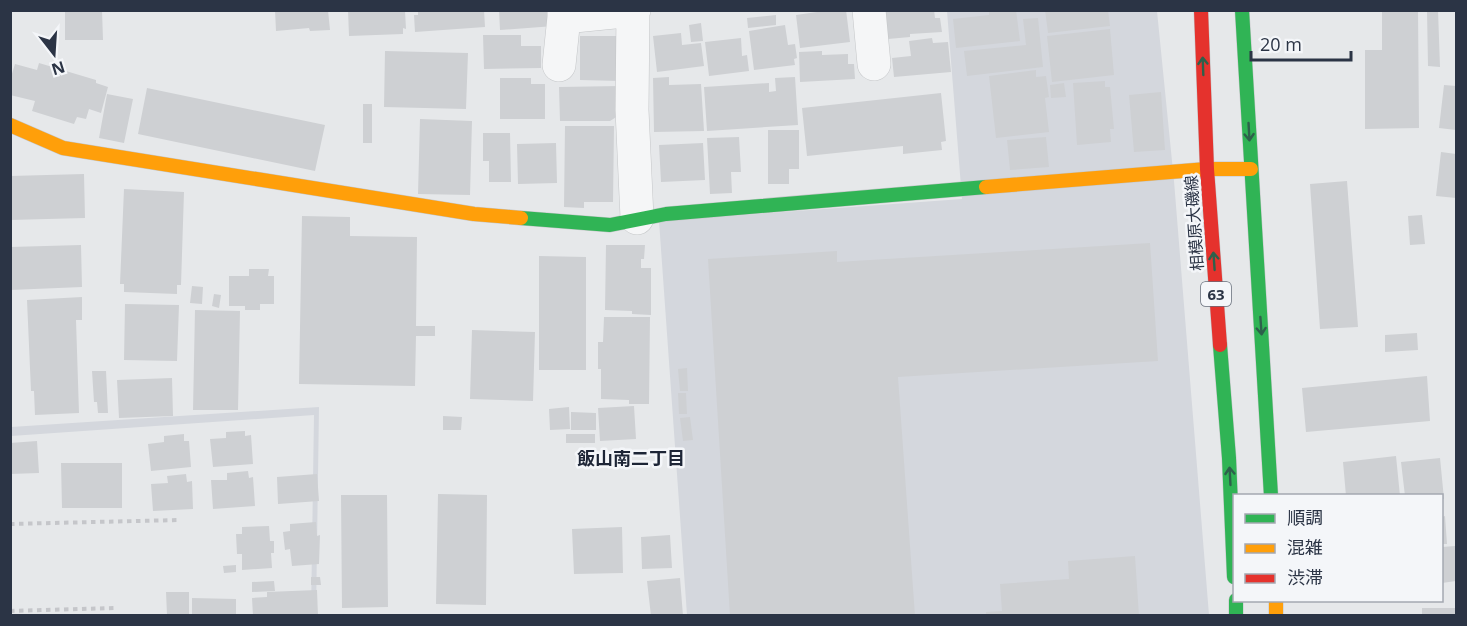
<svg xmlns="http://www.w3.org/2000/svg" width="1467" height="626" viewBox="0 0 1467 626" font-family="'Open Sans','Noto Sans JP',sans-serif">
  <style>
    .built { fill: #d4d7dd }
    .building { fill: #ced0d3 }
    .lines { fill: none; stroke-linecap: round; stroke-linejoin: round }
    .street-casing { stroke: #c4c6c8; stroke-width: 34 }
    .fast-casing { stroke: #c4c6c8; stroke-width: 15 }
    .slow-casing { stroke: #c4c6c8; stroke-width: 15 }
    .jam-casing { stroke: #c4c6c8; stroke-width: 15 }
    .path { stroke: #c5c6ca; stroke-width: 4; stroke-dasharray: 4.5 4.5; stroke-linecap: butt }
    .street { stroke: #f5f6f7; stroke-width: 33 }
    .fast { stroke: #30b455; stroke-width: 14 }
    .slow { stroke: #ff9f0a; stroke-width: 14 }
    .jam { stroke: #e5322d; stroke-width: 14 }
    .oneway { stroke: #2d614b }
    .labels { text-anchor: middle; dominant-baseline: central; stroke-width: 5; stroke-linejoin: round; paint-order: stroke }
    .shield { fill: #f4f6f9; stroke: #676e7b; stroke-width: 1.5 }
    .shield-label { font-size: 15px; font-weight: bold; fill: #2b3445 }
    .street-label { font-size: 16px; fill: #2b3445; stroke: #f4f6f9 }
    .neighbourhood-label { font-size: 18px; font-weight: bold; fill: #1d2536; stroke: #f4f6f9 }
  </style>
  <rect width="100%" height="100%" fill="#e6e8ea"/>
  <path class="built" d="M947,11H1157L1174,181L1209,615H687L659,221L962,199Z
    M319,407L316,615H311L314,415L11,436V427Z"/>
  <path class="building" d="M65,10H102L103,40H65Z
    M275,10H328L330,30L310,31L309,28L276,31Z
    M348,10L405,11L406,29L403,28V34L349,36Z
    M418,10H484L485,27L415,32L414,15H418Z
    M499,10H553L554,26L500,30Z
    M831,10H846L850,42L800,48L796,15Z
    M885,10H934L935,18H940L942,32L910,34V37L888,39Z
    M989,10H1016L1020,41L956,48L953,19L989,15Z
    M1045,10H1108L1110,26L1048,33Z
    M1382,10H1418L1419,128L1365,129V50H1382Z
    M1427,10H1438L1440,67L1428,66Z
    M776,15V25L748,28L747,18Z
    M1038,18L1043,67L967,76L964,51L1026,45L1023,19Z
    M701,23L703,41L691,42L689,25Z
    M785,25L788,45L795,44L797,58L794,59L795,65L754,70L749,31Z
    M1110,29L1114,75L1052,82L1047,36Z
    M681,33L682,45L701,43L704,66L657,72L653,36Z
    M483,35H521V46H541V68L484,69Z
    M580,36H622L621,81L580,80Z
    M741,38L742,56L747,55L749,71L709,76L705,42Z
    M932,38L933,43L948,42L951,72L894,77L892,58L911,56L909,41Z
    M385,51L468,53L466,109L384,107Z
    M822,51V55L848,54V64H854L855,79L800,82L799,52Z
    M39,63L96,80V83L108,87L101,113L89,109L86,119L77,117L74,124L32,111L35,101L10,95V80L15,64L37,70Z
    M1036,70V77L1046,76L1049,97L1045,98L1049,132L996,138L989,76Z
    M669,77V85L701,84L704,131L654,132L653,78Z
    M795,77L798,125L707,131L704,87L769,83V92L776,91L775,78Z
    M500,78H531V84H545V119H500Z
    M1105,81V87H1110L1114,129H1110L1111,142L1077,145L1073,83Z
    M1064,83L1066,97L1051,98L1050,85Z
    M1444,85L1456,86V130L1439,128Z
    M620,86L621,114L610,121H560L559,87Z
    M147,88L325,125L315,171L138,134Z
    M1161,92L1165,150L1134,152L1129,95Z
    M941,93L946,141L941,142L942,150L903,154V146L807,156L802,108Z
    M107,94L133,99L124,143L99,138Z
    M363,104H372V143H363Z
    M420,119L472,121L470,195L418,194Z
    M565,126H614L613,202H584V208L564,207Z
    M768,130H799V169H789V184H768Z
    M483,133H510L511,182H489V161H483Z
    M739,137L741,172H731L732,193L710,194L707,138Z
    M1046,137L1049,167L1010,170L1007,140Z
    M556,143L557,183L518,184L517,144Z
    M703,143L705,180L661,182L659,145Z
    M1441,152L1456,154V198L1436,196Z
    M84,174L85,218L10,220V176Z
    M1347,181L1358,327L1320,329L1310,184Z
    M124,189L184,192L181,285H177V294L124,292V284H120Z
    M1422,215L1425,244L1410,245L1408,216Z
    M302,216L350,217V236L417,237L416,326H435V336H416L415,386L299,384Z
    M1150,243L1158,361L898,377L915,616H730L708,259L837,251V262Z
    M81,245L82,287L10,290V247Z
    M606,245H645L644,259H641V268H651V315L632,314V311L605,310Z
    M539,256L586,257V370H539Z
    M249,269H269L268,276H274V304H260V310H245V306H229V276H249Z
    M192,286L203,287L202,304L190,303Z
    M214,294L221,295L219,308L212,306Z
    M82,297V320H76L79,413L35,415L34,391H31L27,300Z
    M125,304L179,305L177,361L124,360Z
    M195,310L240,311L238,410H193Z
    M604,317H650L649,404H629V400L601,399V369H598V342H603Z
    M472,330L535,332L533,401L470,399Z
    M1417,333L1418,350L1385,352V335Z
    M687,368L688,391H680L678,369Z
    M92,371H106L108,413H98L97,402H94Z
    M1427,376L1430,421L1306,432L1302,388Z
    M172,378L173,416L119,418L117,380Z
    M678,393H686L687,414H679Z
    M634,406L636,439L600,441L598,408Z
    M569,407L570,429L550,430L549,409Z
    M571,412L596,413V430H571Z
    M443,416L462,417L461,430H443Z
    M690,417L693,440L683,441L680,418Z
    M245,431V436L251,435L253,464L213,467L210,439L226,438V432Z
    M184,434V441H189L191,467L151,471L148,444L164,442V436Z
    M566,434H595V443H566Z
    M37,441L39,473L10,474V443Z
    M1396,456L1400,496H1346L1343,462Z
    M1440,458L1444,499H1442V496H1405L1401,462Z
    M61,463H122V508H62Z
    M248,471L249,478L253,477L255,506L213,509L211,480H227V473Z
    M186,474L187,482L192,481L193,509L153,511L151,484L168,483L167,476Z
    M317,474L319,501L278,504L277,477Z
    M438,494L487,495L486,605L436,604Z
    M341,495H387L388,607L342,608Z
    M1445,516L1447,544H1442V517Z
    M316,522L317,536L320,535L319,564L292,566L290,549L285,550L283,532L290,531V524Z
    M269,526L270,541H274V553H271L272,568L242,570V554H237L236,534H242V527Z
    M622,527L623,573L574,574L572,529Z
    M670,535L672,568L642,569L641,537Z
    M1455,546L1456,581L1442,583V547Z
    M1135,556L1139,616H986V612L1002,611L1000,584L1069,579L1068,561Z
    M236,565V572L224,573L223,566Z
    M311,577H320L321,585H311Z
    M680,578L683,616H651L647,581Z
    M274,581L275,591L252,592V582Z
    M317,590L318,616H253L252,598L267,597V592Z
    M166,592H189V615H167Z
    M192,598L236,599V616H192Z
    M1422,608H1456V616H1422Z"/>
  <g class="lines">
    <defs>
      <path id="street" d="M564,10V17L634,10
        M869,10L874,64
        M633,11L632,110L637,218
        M559,65L564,17"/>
      <path id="fast" d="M1242,10L1271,496
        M521,218L610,225L666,214L986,187
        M1220,345L1229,458L1234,577
        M1236,600V616"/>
      <path id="slow" d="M10,125L63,148L474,214L521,218
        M986,187L1207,169H1251
        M1276,600V616"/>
      <path id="jam" d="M1201,10L1207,169L1220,345"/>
    </defs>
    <use href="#street" class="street-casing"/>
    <use href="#fast" class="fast-casing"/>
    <use href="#slow" class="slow-casing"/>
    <use href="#jam" class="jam-casing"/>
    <path class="path" d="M10,524L179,520
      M10,611L114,608"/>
    <use href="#street" class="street"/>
    <use href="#fast" class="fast"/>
    <use href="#slow" class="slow"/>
    <use href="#jam" class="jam"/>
  </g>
  <defs><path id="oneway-shaft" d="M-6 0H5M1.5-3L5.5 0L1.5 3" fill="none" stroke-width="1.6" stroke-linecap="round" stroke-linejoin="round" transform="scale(1.5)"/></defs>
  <g class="oneway">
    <use href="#oneway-shaft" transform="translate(1203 66) rotate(-92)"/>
    <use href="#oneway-shaft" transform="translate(1249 132) rotate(87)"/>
    <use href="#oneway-shaft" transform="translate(1214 261) rotate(-94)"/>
    <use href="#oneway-shaft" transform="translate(1261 326) rotate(86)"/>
    <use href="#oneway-shaft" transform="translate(1230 476) rotate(-93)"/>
  </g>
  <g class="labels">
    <rect class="shield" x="1201" y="282" width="30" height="24" rx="4.5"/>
    <g class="shield-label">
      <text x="1216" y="294">63</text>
    </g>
    <g class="street-label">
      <text transform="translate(1194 223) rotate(-94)">相模原大磯線</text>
    </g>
    <g class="neighbourhood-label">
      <text x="631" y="458">飯山南二丁目</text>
    </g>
  </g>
  <rect width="1467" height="626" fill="none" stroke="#2b3445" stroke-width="24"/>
  <rect x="1233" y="494" width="210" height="108" fill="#f4f6f9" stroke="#a4a8b1" stroke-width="1.5"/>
  <rect x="1245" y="514" width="30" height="9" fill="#30b455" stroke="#a4a8b1" stroke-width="1.5"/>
  <text x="1287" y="524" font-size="18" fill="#2b3445">順調</text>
  <rect x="1245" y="544" width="30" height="9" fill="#ff9f0a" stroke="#a4a8b1" stroke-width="1.5"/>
  <text x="1287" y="554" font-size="18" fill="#2b3445">混雑</text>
  <rect x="1245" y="574" width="30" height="9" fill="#e5322d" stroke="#a4a8b1" stroke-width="1.5"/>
  <text x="1287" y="584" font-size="18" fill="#2b3445">渋滞</text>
  <g transform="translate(54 54) rotate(163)" stroke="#f4f6f9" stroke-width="4.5" paint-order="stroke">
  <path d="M0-4.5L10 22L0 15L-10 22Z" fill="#2b3445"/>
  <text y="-9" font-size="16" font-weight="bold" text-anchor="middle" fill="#2b3445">N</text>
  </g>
  <path d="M1251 51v9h100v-9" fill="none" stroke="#2b3445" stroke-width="3"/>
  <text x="1260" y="51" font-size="18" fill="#2b3445" stroke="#f4f6f9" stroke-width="4.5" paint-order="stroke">20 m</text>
</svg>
